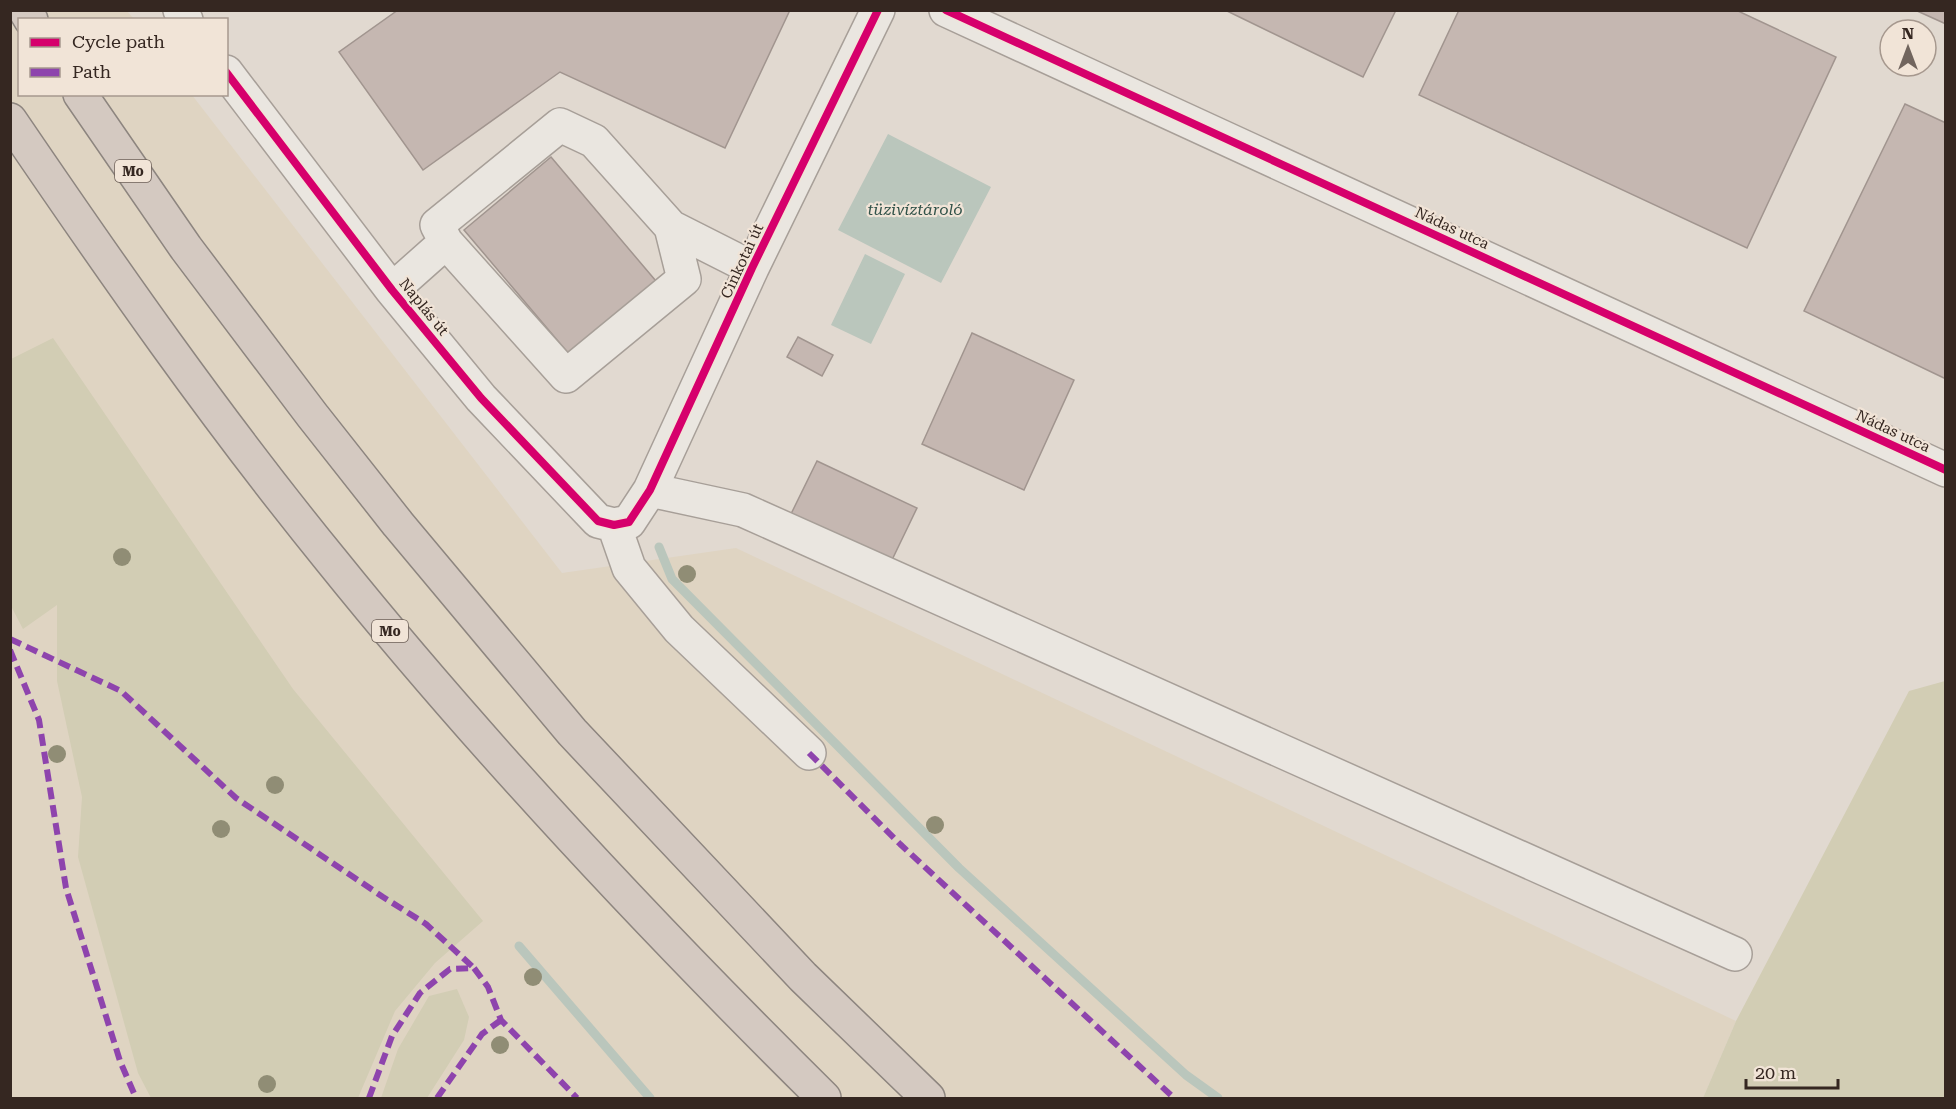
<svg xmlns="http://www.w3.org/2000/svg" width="1956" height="1109" viewBox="0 0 1956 1109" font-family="'Roboto Serif',serif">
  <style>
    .farmland { fill: #dfd4c2 }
    .green { fill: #d2cdb4 }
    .water { fill: #bac6bc }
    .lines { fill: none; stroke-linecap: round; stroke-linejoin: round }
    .stream { stroke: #bac6bc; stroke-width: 9 }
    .building { fill: #c5b7b1; stroke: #a1958f; stroke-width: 1.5 }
    .minor-casing { stroke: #a79f98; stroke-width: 36 }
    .highway-casing { stroke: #8d857f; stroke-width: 36 }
    .minor { stroke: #eae6e0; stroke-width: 33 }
    .highway { stroke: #d4c9c1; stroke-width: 33 }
    .quiet { stroke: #8e44ad; stroke-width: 6; stroke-dasharray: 12 6; stroke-linecap: butt }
    .cycleway-casing { stroke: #f1e4d7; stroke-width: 11 }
    .cycleway { stroke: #d6006c; stroke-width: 8 }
    .tree { fill: #908d75 }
    .labels { text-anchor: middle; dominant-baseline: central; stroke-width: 4.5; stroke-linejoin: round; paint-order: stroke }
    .shield { fill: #f1e4d7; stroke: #6d6058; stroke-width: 1.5 }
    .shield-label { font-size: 14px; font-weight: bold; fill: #352721 }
    .street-label { font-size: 15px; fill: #352721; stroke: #f1e4d7 }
    .water-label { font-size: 16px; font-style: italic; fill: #32534a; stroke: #f1e4d7 }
  </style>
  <rect width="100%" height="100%" fill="#e1d9d0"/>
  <path class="farmland" d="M10,11H127L134,19L20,20V94L192,95L562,573L736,548L1736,1021L1703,1098H11Z"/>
  <path class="green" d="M53,338L293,689L483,921L435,963L395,1011L358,1098H151L138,1073L78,857L82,797L57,681V605L23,629L11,606V359Z
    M1945,681V1098H1703L1736,1021L1909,691Z
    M457,989L469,1017L464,1040L427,1098H381L398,1049L429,996Z"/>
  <path class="water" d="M888,134L991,187L941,283L838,230Z
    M865,254L905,274L871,344L831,325Z"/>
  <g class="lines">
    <path class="stream" d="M659,547L672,579L959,868L1186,1075L1218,1098
      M519,946L650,1098"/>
  </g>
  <path class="building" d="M398,10H790L725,148L560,72L423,170L339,52Z
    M1225,10H1396L1363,77Z
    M1459,10H1736L1836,57L1747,248L1419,95Z
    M1915,10H1946V24Z
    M1905,104L1946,123V379L1804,311Z
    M551,157L661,287L574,360L464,230Z
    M972,333L1074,380L1024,490L922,444Z
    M798,337L833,355L822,376L787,357Z
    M817,461L917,508L890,564L790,516Z"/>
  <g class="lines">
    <defs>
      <path id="minor" d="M180,10L186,20
        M946,10L1946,470
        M226,72L392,290L481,398L598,521L614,525L629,522L650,490L752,268L878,10
        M446,242L437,225L560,125L594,141L671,227L752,268
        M392,290L446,242L566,376L684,279L671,227
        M650,490L743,510L1735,954
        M614,525L629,568L679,629L809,753"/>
      <path id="highway" d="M25,10L31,20
        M80,94L186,248L312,415L398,524L572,732L803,977L928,1098
        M10,120C112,270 216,419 331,560C484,750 651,927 824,1098"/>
    </defs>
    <use href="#minor" class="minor-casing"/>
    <use href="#highway" class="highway-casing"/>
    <use href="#minor" class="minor"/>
    <use href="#highway" class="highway"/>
    <path class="quiet" d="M10,639L121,691L236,798L383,897L426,924L474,968
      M10,650L39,720L66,888L120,1061L136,1098
      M809,753L900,844L1174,1098
      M369,1098L392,1036L420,993L450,969L474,968L488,987L501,1020L577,1098
      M437,1098L482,1034L501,1020"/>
    <defs>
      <path id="cycleway" d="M946,10L1946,470
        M226,72L392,290L481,398L598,521L614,525L629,522L650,490L752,268L878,10"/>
    </defs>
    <use href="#cycleway" class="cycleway-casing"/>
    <use href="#cycleway" class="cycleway"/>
  </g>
  <g class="tree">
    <circle cx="122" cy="557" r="9"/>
    <circle cx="687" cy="574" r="9"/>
    <circle cx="57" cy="754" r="9"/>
    <circle cx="275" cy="785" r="9"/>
    <circle cx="935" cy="825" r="9"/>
    <circle cx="221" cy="829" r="9"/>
    <circle cx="533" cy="977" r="9"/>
    <circle cx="500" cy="1045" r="9"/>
    <circle cx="267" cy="1084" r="9"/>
  </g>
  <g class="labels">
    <g class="shield">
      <rect x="115" y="160" width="36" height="22" rx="4.5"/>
      <rect x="372" y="620" width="36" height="22" rx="4.5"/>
    </g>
    <g class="shield-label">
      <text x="133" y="171">M0</text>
      <text x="390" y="631">M0</text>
    </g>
    <g class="street-label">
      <text transform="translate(1452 228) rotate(25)">Nádas utca</text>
      <text transform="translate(742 261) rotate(-65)">Cinkotai út</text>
      <text transform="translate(424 307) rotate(51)">Naplás út</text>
      <text transform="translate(1893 431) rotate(25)">Nádas utca</text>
    </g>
    <g class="water-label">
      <text x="915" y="209">tüzivíztároló</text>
    </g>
  </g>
  <rect width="1956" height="1109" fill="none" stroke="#352721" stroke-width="24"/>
  <rect x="18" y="18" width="210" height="78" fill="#f1e4d7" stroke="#a6988e" stroke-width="1.5"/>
  <rect x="30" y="38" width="30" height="9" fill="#d6006c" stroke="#a6988e" stroke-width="1.5"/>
  <text x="72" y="48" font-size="18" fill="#352721">Cycle path</text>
  <rect x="30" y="68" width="30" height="9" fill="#8e44ad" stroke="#a6988e" stroke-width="1.5"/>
  <text x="72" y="78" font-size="18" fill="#352721">Path</text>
  <g transform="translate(1908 48)"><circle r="28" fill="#f1e4d7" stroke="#a6988e" stroke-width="1.5"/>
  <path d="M0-4.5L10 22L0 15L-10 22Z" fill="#71655e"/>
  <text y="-9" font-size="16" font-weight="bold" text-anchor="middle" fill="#352721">N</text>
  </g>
  <path d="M1746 1079v9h92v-9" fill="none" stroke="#352721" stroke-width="3"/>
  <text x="1755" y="1079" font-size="18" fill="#352721" stroke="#f1e4d7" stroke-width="4.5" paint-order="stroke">20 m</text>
</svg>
